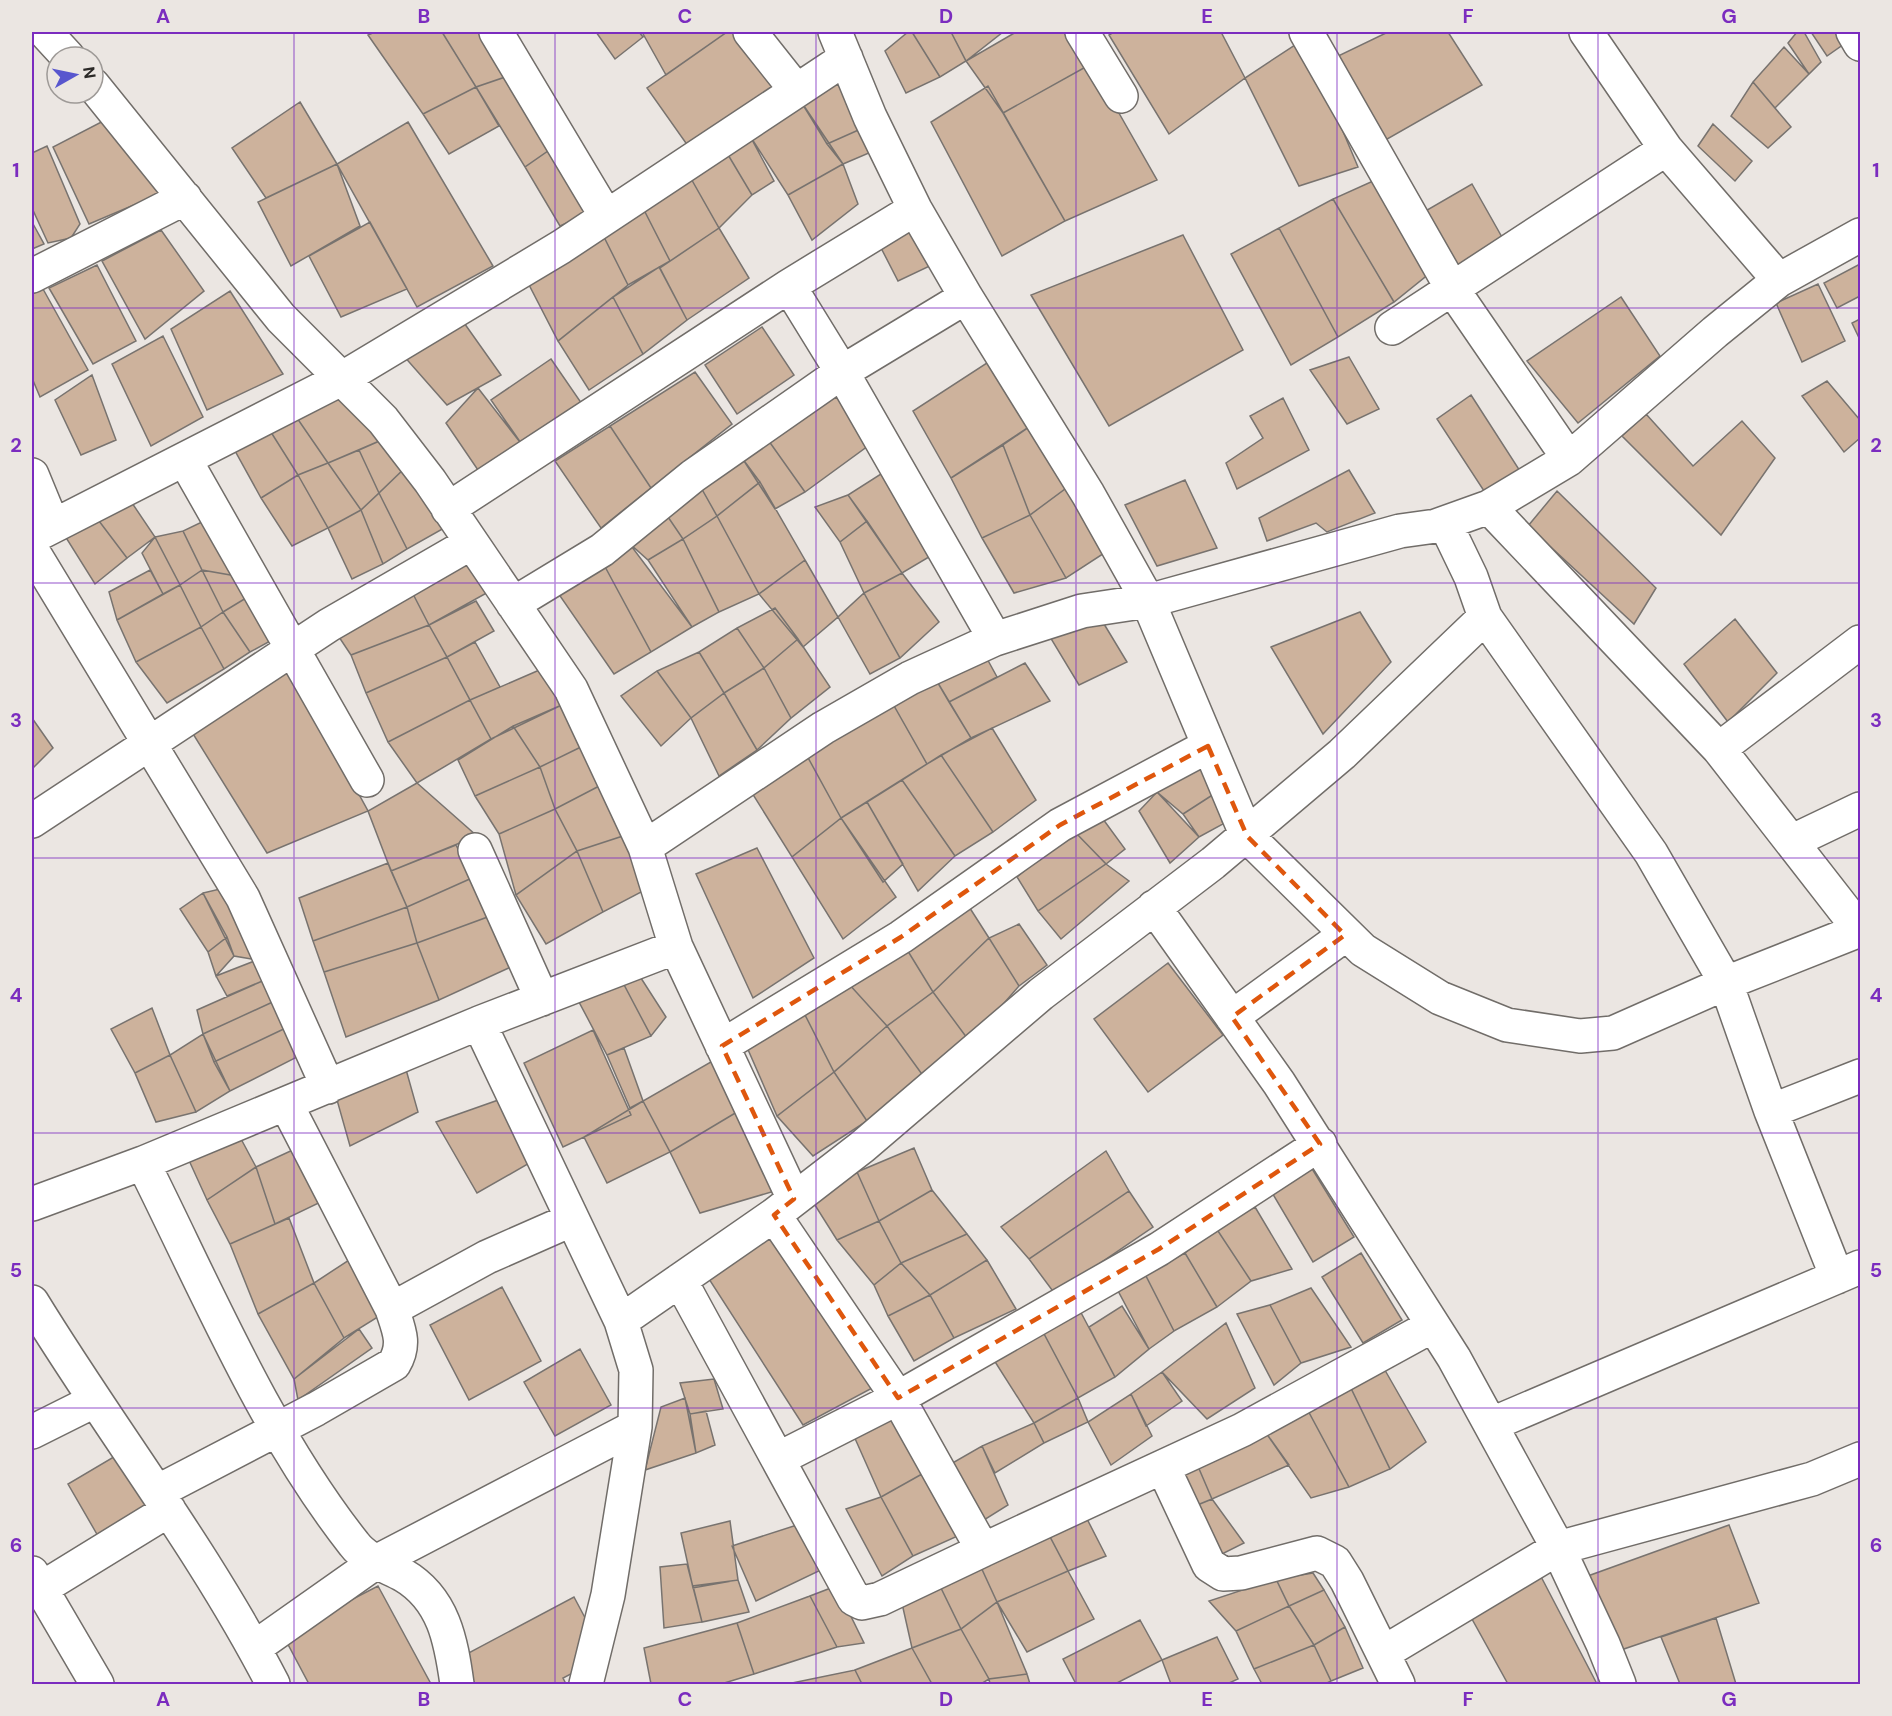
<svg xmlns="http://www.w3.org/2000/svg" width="1892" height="1716" viewBox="0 0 1892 1716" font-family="'DM Sans',sans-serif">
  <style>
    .building { fill: #cdb29c; stroke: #78736f; stroke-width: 1.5 }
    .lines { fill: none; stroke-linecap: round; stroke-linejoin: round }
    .street-casing { stroke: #716d69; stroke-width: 36 }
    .street { stroke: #fff; stroke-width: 33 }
    .marked { fill: none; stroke: #df570d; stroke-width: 4.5; stroke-dasharray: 12 8; stroke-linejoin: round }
    .grid { fill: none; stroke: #7b2cbf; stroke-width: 1.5; stroke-opacity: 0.55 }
    .neatline { fill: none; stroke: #7b2cbf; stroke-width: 2 }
    .grid-label { font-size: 20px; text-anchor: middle; font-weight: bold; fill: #7b2cbf }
  </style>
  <rect width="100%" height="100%" fill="#ebe6e2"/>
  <path class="building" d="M375,32H442L476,87L423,114L368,35Z
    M442,32H484L511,75L476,87Z
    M596,32H639L643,37L615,59Z
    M642,32H727L666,75Z
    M727,32H738L775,85L688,146L647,88Z
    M908,32H912L940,77L906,93L885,51Z
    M912,32H951L966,61L940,77Z
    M951,32H1003L966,61Z
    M1016,32H1069L1091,64L1003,113L966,61Z
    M1114,32H1221L1245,78L1169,134L1109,35Z
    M1388,32H1448L1482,85L1382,142L1336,57Z
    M1797,32H1804L1821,62L1809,74L1788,43Z
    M1811,32H1835L1844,44L1827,56Z
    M1304,39L1358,167L1299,186L1245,78Z
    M1784,47L1809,74L1775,108L1753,82Z
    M1091,64L1157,180L1065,221L1003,113Z
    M511,75L555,146L525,167L476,87Z
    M1753,82L1791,127L1768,148L1731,116Z
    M839,83L863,128L827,144L800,100Z
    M988,86L1065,221L1002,256L931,122Z
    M476,87L499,126L449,154L423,114Z
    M800,100L843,164L788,195L750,136Z
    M300,102L337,164L266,198L232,148Z
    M111,117L160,194L89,224L53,147Z
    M408,122L493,266L417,307L337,164Z
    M1713,124L1752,161L1735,181L1698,146Z
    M863,128L876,150L843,164L827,144Z
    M750,136L774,181L752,195L724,148Z
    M47,146L80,224L71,238L48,243L32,208V153Z
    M555,146L589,213L560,226L525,167Z
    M724,148L752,195L719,228L689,175Z
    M337,164L360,226L291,266L258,202Z
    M843,164L858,204L812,240L788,195Z
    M689,175L719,228L670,261L643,208Z
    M1382,177L1435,269L1394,302L1333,199Z
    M1472,184L1503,239L1453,268L1422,213Z
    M1333,199L1394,302L1338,337L1279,228Z
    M643,208L670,261L628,285L601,231Z
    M32,222L44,244L32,249Z
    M370,222L407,289L341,317L309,256Z
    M912,224L934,264L898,281L879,244Z
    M719,228L749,278L687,320L660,268Z
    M1279,228L1338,337L1291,365L1231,254Z
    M161,230L204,291L145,339L102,261Z
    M601,231L628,285L558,341L526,279Z
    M1183,235L1243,350L1109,426L1031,295Z
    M1860,264V296L1837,308L1824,283Z
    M97,265L136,341L93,364L49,288Z
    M659,267L687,320L643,354L613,297Z
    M1818,284L1845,341L1802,362L1776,303Z
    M43,289L88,370L40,397L32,378V294Z
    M230,291L283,374L207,410L171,329Z
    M613,297L643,354L589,390L558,341Z
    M1621,297L1660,356L1578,423L1527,361Z
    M1860,319V340L1852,323Z
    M462,320L501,375L447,405L402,354Z
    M762,327L794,375L737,414L705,365Z
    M163,336L203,417L151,446L112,364Z
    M1349,357L1379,409L1347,424L1310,370Z
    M551,359L582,404L523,446L491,400Z
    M993,359L1035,423L951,478L913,411Z
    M695,372L732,424L651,488L610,426Z
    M92,375L116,440L81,455L55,400Z
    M1827,381L1860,420V438L1844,452L1802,396Z
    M478,388L523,446L480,473L446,423Z
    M838,390L872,443L805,492L766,437Z
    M338,392L384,439L328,463L297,418Z
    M1471,395L1520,471L1486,494L1437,419Z
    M1283,398L1309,450L1237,489L1226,463L1263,438L1250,416Z
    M1646,414L1693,466L1742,421L1775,458L1721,535L1622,436Z
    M297,418L328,463L298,475L269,429Z
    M1035,423L1069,486L1030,515L1003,445Z
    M610,426L651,488L601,528L555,461Z
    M269,429L298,475L261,498L234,449Z
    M766,437L805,492L775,509L742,458Z
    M384,439L406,467L379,493L359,450Z
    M1003,445L1030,515L982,538L951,478Z
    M359,450L379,493L361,510L328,463Z
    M742,458L760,482L717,516L699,484Z
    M328,463L361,510L328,528L298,475Z
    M406,467L446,527L407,549L379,493Z
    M1349,470L1375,513L1327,532L1316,523L1267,541L1259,518Z
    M884,472L934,554L902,573L848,495Z
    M298,475L328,528L292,546L261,498Z
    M1185,480L1217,548L1157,566L1125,505Z
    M760,482L805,560L759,594L717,516Z
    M699,484L717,516L683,539L666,514Z
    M1069,486L1109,550L1066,578L1030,515Z
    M1557,491L1656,588L1634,624L1528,526Z
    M379,493L407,549L383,564L361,510Z
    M848,495L867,521L840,542L815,507Z
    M130,500L155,537L127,558L96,517Z
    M361,510L383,564L352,579L328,528Z
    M666,514L683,539L648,560L629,543Z
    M1030,515L1066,578L1014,593L982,538Z
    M717,516L759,594L719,612L683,539Z
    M96,517L127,558L95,584L65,536Z
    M206,520L236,576L202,570L183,531Z
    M867,521L902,573L864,593L840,542Z
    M183,531L202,570L180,585L155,537Z
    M155,537L180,585L163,594L142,553Z
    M683,539L719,612L692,627L648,560Z
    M629,543L692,627L651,652L603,563Z
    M463,552L492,590L429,625L412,592Z
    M805,560L838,617L803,647L759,594Z
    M603,563L651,652L614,674L558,593Z
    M150,570L163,594L117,620L109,592Z
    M202,570L223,612L201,627L180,585Z
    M202,570L236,576L251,595L223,612Z
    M902,573L939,622L900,658L864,593Z
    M180,585L201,627L136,662L117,620Z
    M412,592L429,625L351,655L337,634Z
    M864,593L900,658L870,674L838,617Z
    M251,595L274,639L250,652L223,612Z
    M476,601L494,631L447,657L429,625Z
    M775,608L798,639L764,668L737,628Z
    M223,612L250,652L224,669L201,627Z
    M1360,612L1391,662L1323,734L1271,647Z
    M1101,619L1127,662L1079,685L1050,637Z
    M1735,619L1777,673L1728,722L1684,664Z
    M429,625L447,657L366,693L351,655Z
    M201,627L224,669L167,703L136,662Z
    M737,628L764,668L724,693L699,652Z
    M798,639L830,687L791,718L764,668Z
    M475,642L500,687L470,700L447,657Z
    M699,652L724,693L691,718L657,671Z
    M985,655L997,677L949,702L935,678Z
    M447,657L470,700L388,742L366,693Z
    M1025,663L1050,701L971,738L949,702Z
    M289,666L368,811L267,853L190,729Z
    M544,668L564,704L491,739L470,700Z
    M764,668L791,718L757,750L724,693Z
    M657,671L691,718L661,746L621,696Z
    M935,678L971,738L927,764L893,704Z
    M724,693L757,750L719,776L691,718Z
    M470,700L491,739L417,783L388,742Z
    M564,704L585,745L540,767L513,726Z
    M893,704L927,764L841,818L806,754Z
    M32,718L53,748L32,769Z
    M513,726L540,767L475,796L458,760Z
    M992,728L1036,800L993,832L941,755Z
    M585,745L605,783L555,809L540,767Z
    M806,754L841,818L792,857L752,793Z
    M941,755L993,832L955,856L902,780Z
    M1202,761L1214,794L1183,814L1157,792Z
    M540,767L555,809L499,834L475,796Z
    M902,780L955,856L918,891L867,802Z
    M417,783L477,836L391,871L368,811Z
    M605,783L629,834L577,851L555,809Z
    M1157,792L1199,837L1170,863L1139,811Z
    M1214,794L1223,824L1199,837L1183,814Z
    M867,802L903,864L883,882L841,818Z
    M555,809L577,851L516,895L499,834Z
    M1100,815L1125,849L1106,864L1073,830Z
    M841,818L896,897L843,939L792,857Z
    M1073,830L1106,864L1038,911L1017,877Z
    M629,834L647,889L603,912L577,851Z
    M456,845L472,878L407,907L391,871Z
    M757,848L814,958L753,998L696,874Z
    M577,851L603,912L546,944L516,895Z
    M388,863L407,907L313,941L299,898Z
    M1106,864L1129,881L1061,939L1038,911Z
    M472,878L493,915L417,943L407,907Z
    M224,888L257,960L234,956L203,893Z
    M203,893L227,937L208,952L180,909Z
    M966,902L989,938L933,992L906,948Z
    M407,907L417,943L324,972L313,941Z
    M493,915L515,965L439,1000L417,943Z
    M1019,924L1047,965L1019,986L989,938Z
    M227,937L234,956L216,976L208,952Z
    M989,938L1019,986L970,1042L933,992Z
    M417,943L439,1000L346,1037L324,972Z
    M906,948L933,992L887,1026L848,983Z
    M257,960L267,979L227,996L216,976Z
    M1168,963L1223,1035L1148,1092L1094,1019Z
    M639,975L666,1017L651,1036L621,979Z
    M267,979L277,1000L203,1034L197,1010Z
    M621,979L651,1036L607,1055L579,1002Z
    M848,983L887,1026L834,1072L802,1009Z
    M933,992L970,1042L924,1077L887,1026Z
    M277,1000L290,1026L214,1062L203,1034Z
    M152,1008L170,1055L135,1073L111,1029Z
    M802,1009L834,1072L777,1116L746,1045Z
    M290,1026L301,1055L230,1091L214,1062Z
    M887,1026L924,1077L867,1121L834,1072Z
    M593,1030L631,1115L563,1147L524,1063Z
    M203,1034L230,1091L196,1112L170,1055Z
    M624,1048L643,1101L630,1108L607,1055Z
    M170,1055L196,1112L156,1122L135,1073Z
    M716,1059L742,1109L670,1152L643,1101Z
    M405,1066L418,1112L350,1146L337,1100Z
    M834,1072L867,1121L813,1156L777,1116Z
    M504,1098L533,1161L477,1193L436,1122Z
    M643,1101L670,1152L607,1183L584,1137Z
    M742,1109L778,1190L700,1213L670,1152Z
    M240,1137L256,1167L207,1200L187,1156Z
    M297,1148L325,1200L275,1224L256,1167Z
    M914,1148L932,1190L879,1221L857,1172Z
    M1106,1151L1129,1191L1029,1259L1001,1227Z
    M256,1167L275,1224L230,1244L207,1200Z
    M1311,1167L1354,1237L1313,1262L1271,1191Z
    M857,1172L879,1221L837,1240L813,1202Z
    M932,1190L967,1234L901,1263L879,1221Z
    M1129,1191L1153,1227L1055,1294L1029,1259Z
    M1255,1207L1292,1269L1251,1281L1216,1228Z
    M289,1218L314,1283L258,1314L230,1244Z
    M879,1221L901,1263L874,1285L837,1240Z
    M1216,1228L1251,1281L1217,1307L1185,1253Z
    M776,1233L876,1386L803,1425L709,1279Z
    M967,1234L987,1260L930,1295L901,1263Z
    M1185,1253L1217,1307L1174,1331L1145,1274Z
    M1361,1253L1402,1320L1363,1343L1322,1277Z
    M349,1260L381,1315L344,1338L314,1283Z
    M987,1260L1016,1309L954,1338L930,1295Z
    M901,1263L930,1295L888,1316L874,1285Z
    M1145,1274L1174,1331L1149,1349L1116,1287Z
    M314,1283L344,1338L294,1379L258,1314Z
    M502,1287L541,1361L469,1400L430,1325Z
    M1311,1288L1351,1347L1301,1363L1270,1305Z
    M930,1295L954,1338L914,1361L888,1316Z
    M1270,1305L1301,1363L1274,1385L1237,1314Z
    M1122,1306L1149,1349L1115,1377L1089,1327Z
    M1078,1307L1115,1377L1078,1398L1042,1330Z
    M1226,1323L1255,1388L1207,1419L1162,1372Z
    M359,1329L372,1348L298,1400L294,1379Z
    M1042,1330L1078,1398L1034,1423L992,1357Z
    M580,1349L611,1405L555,1436L524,1382Z
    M1382,1365L1426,1442L1390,1469L1348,1382Z
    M1162,1372L1182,1401L1146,1426L1131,1394Z
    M714,1379L723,1409L690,1414L680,1383Z
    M1348,1382L1390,1469L1349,1487L1305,1405Z
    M1131,1394L1152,1436L1111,1465L1088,1422Z
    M685,1398L696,1453L645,1470L661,1407Z
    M1078,1398L1088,1422L1044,1443L1034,1423Z
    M1305,1405L1349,1487L1311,1498L1264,1430Z
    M706,1411L715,1445L696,1453L690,1414Z
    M894,1418L922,1474L881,1497L853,1434Z
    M1034,1423L1044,1443L995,1473L982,1446Z
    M1264,1430L1289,1465L1212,1499L1197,1464Z
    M982,1446L1008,1505L984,1520L949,1465Z
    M117,1455L147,1507L98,1536L68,1484Z
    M1197,1464L1212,1499L1195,1506L1178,1474Z
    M922,1474L960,1535L913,1556L881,1497Z
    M881,1497L913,1556L882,1576L846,1509Z
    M1212,1499L1244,1543L1218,1556L1195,1506Z
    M1085,1515L1106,1556L1068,1571L1047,1531Z
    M730,1521L738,1580L693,1588L681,1533Z
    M800,1524L823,1569L756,1601L732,1546Z
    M1729,1525L1759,1603L1615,1652L1574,1581Z
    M1047,1531L1068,1571L997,1602L980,1565Z
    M687,1564L702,1622L664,1628L660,1567Z
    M980,1565L997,1602L961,1629L940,1586Z
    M1537,1569L1597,1684H1508L1467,1610Z
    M1068,1571L1094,1619L1027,1652L997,1602Z
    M1313,1573L1324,1590L1289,1606L1276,1579Z
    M1276,1579L1289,1606L1236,1631L1209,1601Z
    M738,1580L749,1612L702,1622L693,1586Z
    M378,1586L431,1684H309L283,1635Z
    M836,1586L864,1643L837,1647L810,1596Z
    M940,1586L961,1629L912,1648L901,1599Z
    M1324,1590L1345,1627L1314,1645L1289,1606Z
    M810,1596L837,1647L754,1674L737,1623Z
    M574,1597L591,1629L584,1667L563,1678L566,1684H475L461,1657Z
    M997,1602L1027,1674L989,1679L961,1629Z
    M1289,1606L1314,1645L1254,1669L1236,1631Z
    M1716,1618L1736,1684H1680L1661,1637Z
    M1140,1620L1162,1660L1115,1684H1076L1063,1659Z
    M737,1623L754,1674L721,1684H651L644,1648Z
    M1345,1627L1363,1668L1331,1681L1314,1645Z
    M961,1629L989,1679L981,1684H932L912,1648Z
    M1217,1637L1238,1679L1227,1684H1171L1162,1660Z
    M1314,1645L1331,1681L1325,1684H1262L1254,1669Z
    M912,1648L932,1684H862L855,1670Z
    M855,1670L862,1684L792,1683Z
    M1027,1674L1030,1684H990L989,1679Z"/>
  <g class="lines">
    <defs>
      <path id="street" d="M45,32L68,57
        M496,32L606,216
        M750,32L796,90
        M835,32L870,117L915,209L966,297L1088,494L1148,601L1247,836L1363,950L1440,998L1507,1025L1580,1036L1613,1033L1726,983L1860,930L1719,749L1489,507
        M1082,32L1121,96
        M1306,32L1453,290L1569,459
        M1586,32L1666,149L1779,280
        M1853,32L1860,44
        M93,85L281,318L383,420L430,481L571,689L645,847L676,947L794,1199
        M32,276L185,198
        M789,286L842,372L995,639
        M1392,328L1666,149
        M185,460L367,780
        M32,475L53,526
        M448,509L789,286L915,209
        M1445,523L1471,577L1485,617
        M32,537L343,378L561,247L846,58
        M32,550L243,898L328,1087
        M513,604L602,550L693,476L842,372L966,297
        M1719,749L1860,642
        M32,821L329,625L471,543
        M1793,841L1860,809
        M645,847L823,728L910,678L995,639L1082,611L1148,601L1400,531L1436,526L1489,507L1569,459L1715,332L1779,280L1860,235
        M475,850L542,999
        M1154,907L1279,1083L1454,1358L1558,1548L1603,1644L1619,1684
        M1232,1017L1345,935
        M479,1023L621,1321L636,1370L635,1427L608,1595L586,1684
        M722,1046L901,937L1060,825L1208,746
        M1771,1111L1860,1076
        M143,1163C207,1291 265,1431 354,1544C366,1560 386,1566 403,1575C444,1599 451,1641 457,1684
        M32,1204L143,1163L479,1023L676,947
        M774,1215L898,1398L983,1550L1242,1430L1432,1326
        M680,1280L854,1599L862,1603L880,1599L983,1550
        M32,1302C111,1431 204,1550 273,1684
        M392,1309L487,1257L571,1220
        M621,1321L774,1215L862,1147L1041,994L1213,863L1342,754L1485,617L1651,853L1726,983L1771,1111L1837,1277
        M1492,1424L1860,1267
        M32,1432L94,1401
        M778,1459L898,1398L1159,1249L1320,1144
        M1163,1467L1209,1565L1223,1574L1241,1573L1317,1553L1335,1562L1347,1581L1398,1684
        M157,1492L316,1409L394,1364C406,1344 399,1330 392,1309L286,1104
        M32,1573L97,1684
        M42,1588L169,1510
        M254,1648L376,1562L635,1427
        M1383,1653L1558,1548L1812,1479L1860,1459"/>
    </defs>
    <use href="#street" class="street-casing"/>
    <use href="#street" class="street"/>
  </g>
  <path class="marked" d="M1208,746L1247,836L1345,935L1232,1017L1320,1144L1159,1249L898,1398L774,1215L794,1199L722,1046L901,937L1060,825Z"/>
  <path class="grid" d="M294,32V1684M555,32V1684M816,32V1684M1076,32V1684M1337,32V1684M1598,32V1684M32,308H1860M32,583H1860M32,858H1860M32,1133H1860M32,1408H1860"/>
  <rect width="1892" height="1716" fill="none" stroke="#ebe6e2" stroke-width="66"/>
  <g transform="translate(75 75) rotate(81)"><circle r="28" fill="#ebe6e2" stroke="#9e9a97" stroke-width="1.5"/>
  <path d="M0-4.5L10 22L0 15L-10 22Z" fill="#5856ce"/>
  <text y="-9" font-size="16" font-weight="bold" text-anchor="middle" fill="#2b2927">N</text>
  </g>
  <rect x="33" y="33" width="1826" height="1650" class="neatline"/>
  <g class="grid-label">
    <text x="163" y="23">A</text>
    <text x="424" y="23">B</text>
    <text x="685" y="23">C</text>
    <text x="946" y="23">D</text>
    <text x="1207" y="23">E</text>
    <text x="1468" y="23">F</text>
    <text x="1729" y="23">G</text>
    <text x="16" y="177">1</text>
    <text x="1876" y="177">1</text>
    <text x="16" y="452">2</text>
    <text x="1876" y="452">2</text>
    <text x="16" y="727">3</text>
    <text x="1876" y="727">3</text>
    <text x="16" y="1002">4</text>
    <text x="1876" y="1002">4</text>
    <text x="16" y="1277">5</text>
    <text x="1876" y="1277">5</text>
    <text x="16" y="1552">6</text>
    <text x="1876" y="1552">6</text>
    <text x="163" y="1706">A</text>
    <text x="424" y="1706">B</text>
    <text x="685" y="1706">C</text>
    <text x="946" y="1706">D</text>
    <text x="1207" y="1706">E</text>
    <text x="1468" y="1706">F</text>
    <text x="1729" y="1706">G</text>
  </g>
</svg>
